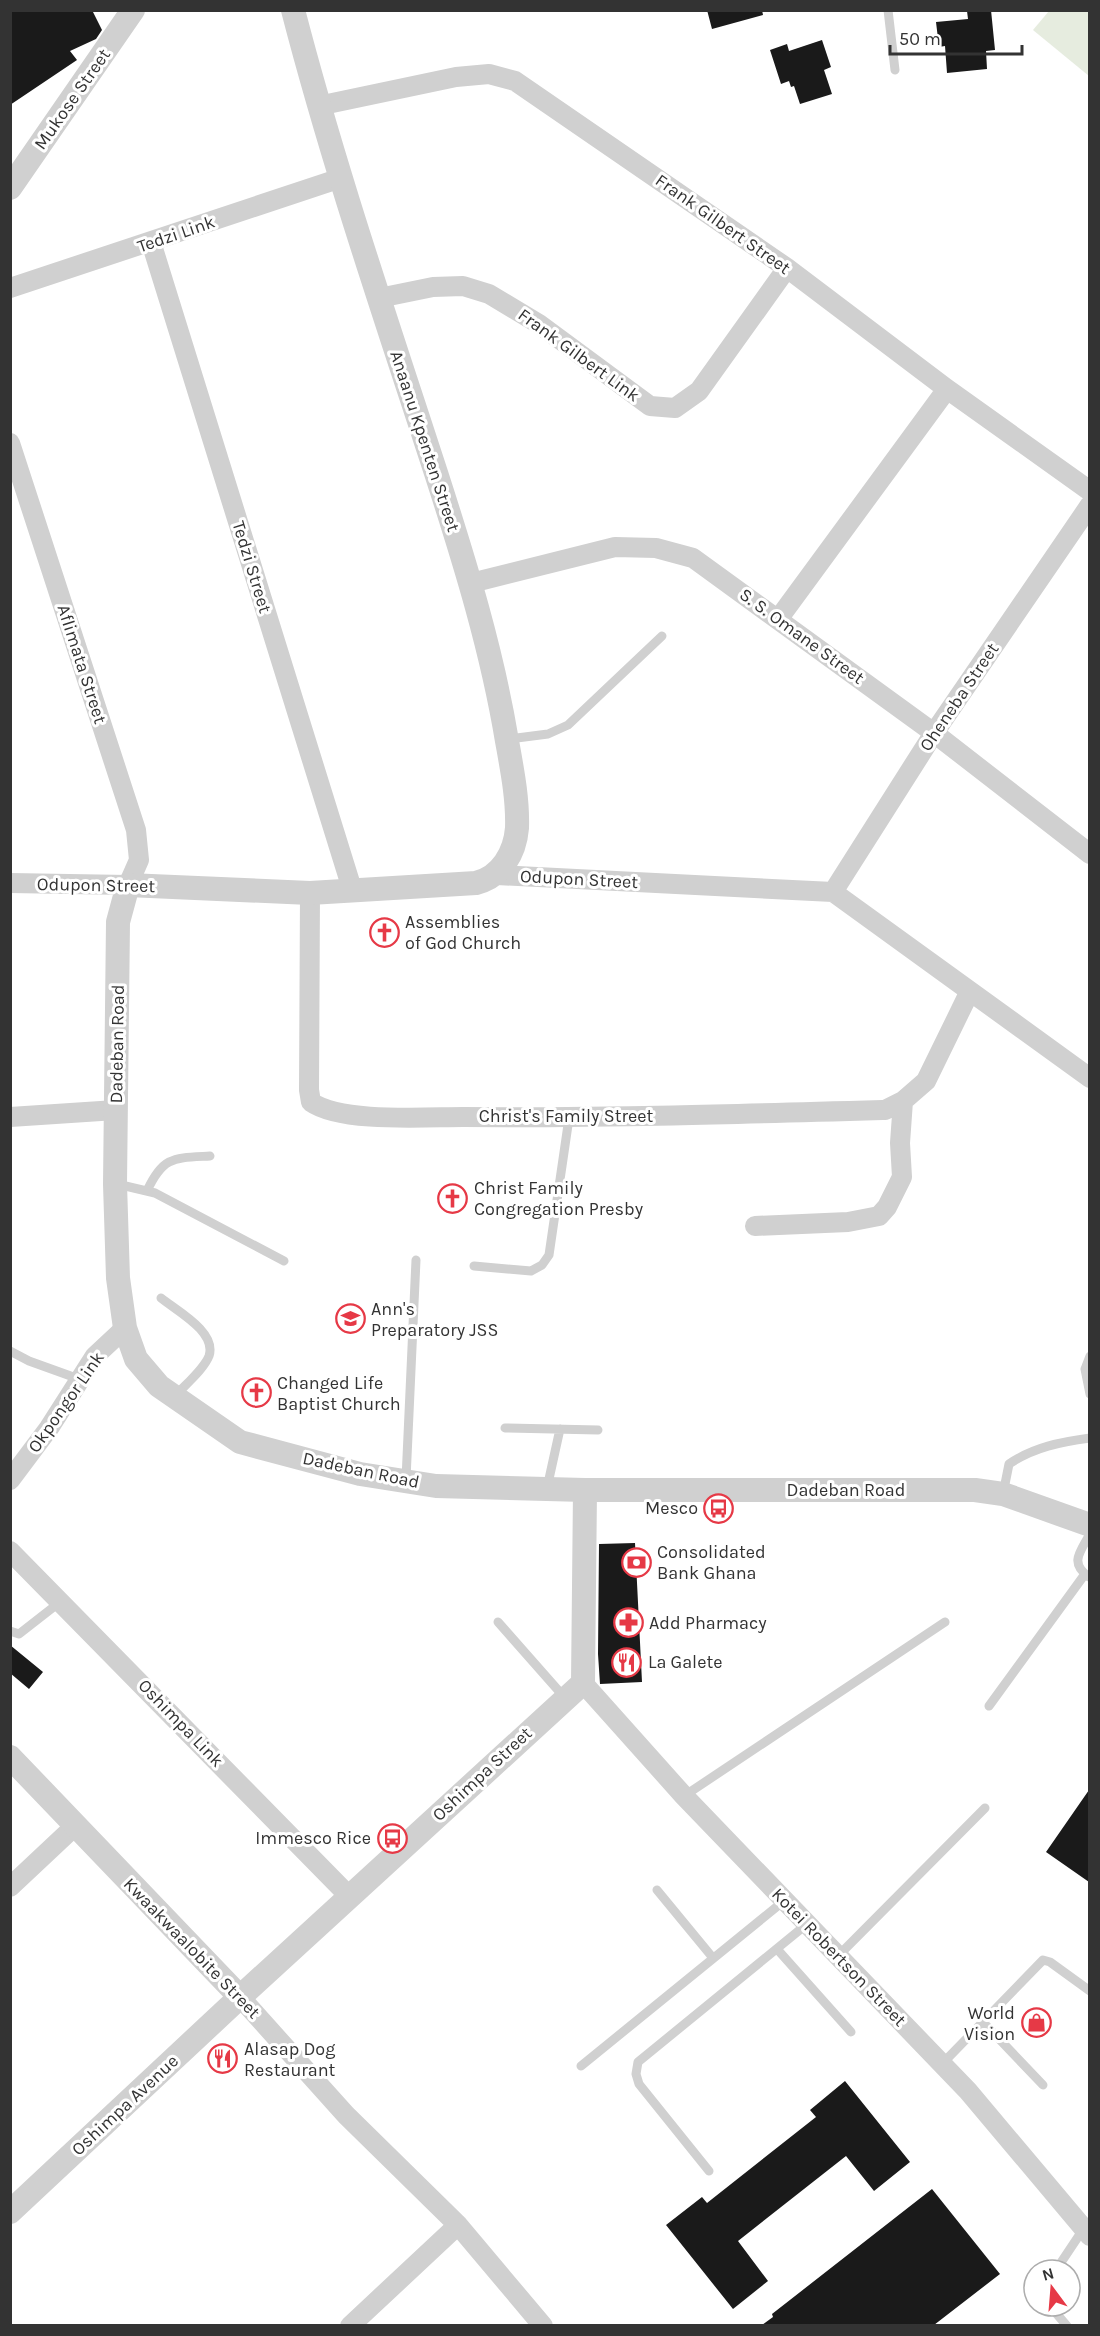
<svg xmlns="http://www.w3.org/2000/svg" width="1100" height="2336" viewBox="0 0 1100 2336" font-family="Karla,sans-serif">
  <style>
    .green { fill: #e6ecdf }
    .building { fill: #1a1a1a }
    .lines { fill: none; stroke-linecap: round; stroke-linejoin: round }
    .service { stroke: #d0d0d0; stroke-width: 9 }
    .minor { stroke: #d0d0d0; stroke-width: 20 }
    .tertiary { stroke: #d0d0d0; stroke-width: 24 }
    .labels { text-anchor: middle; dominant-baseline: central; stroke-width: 6; stroke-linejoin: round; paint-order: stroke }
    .street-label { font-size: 18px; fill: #333; stroke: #fff }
    .poi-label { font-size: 18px; fill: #333; stroke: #fff; text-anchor: start }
  </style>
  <rect width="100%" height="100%" fill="#fff"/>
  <path class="green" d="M1049,11H1089V76L1033,30Z"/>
  <path class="building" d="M10,10H92L102,30L96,39L70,51L77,60L10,105Z
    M707,10H762L763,15L712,29Z
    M991,10L995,50L986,51L987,69L947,73L945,46L939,47L936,22L968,19L967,11Z
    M822,40L831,67L824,70L832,94L800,104L794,86L791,87L789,81L781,84L770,50L787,44L789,51Z
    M635,1543L642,1682L600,1684L598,1654L599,1544Z
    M10,1645L43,1672L29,1689L10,1673Z
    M1089,1790V1882L1046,1852Z
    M845,2081L910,2162L874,2191L846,2156L738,2241L768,2281L733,2309L666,2225L702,2197L707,2203L816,2117L810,2110Z
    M932,2189L1000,2274L934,2325H762L773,2317L772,2314Z"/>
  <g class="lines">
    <path class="service" d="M888,10L895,70
      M509,739L548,734L568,725L662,636
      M117,1184L155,1193L284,1261
      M147,1191C163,1156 174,1158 210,1156
      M474,1266L531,1271L542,1265L549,1255L569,1118
      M161,1298C177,1311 217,1332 209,1356C204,1369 186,1384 176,1395
      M10,1351L29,1361L79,1379
      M1090,1356L1085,1369L1090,1394
      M505,1428L598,1430
      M406,1479L416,1260
      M547,1488L560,1429
      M1003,1494L1009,1464C1034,1447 1061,1442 1090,1438
      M1089,1577C1069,1563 1080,1552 1090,1534
      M498,1622L565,1698
      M10,1631L19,1634L60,1602
      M989,1706L1085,1574
      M684,1796L945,1622
      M657,1890L713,1958
      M777,1949L851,2032
      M838,1956L985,1808
      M982,2021L1043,2085
      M942,2064L1043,1960L1050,1962L1090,1991
      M581,2066L785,1900
      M709,2171L639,2084L636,2074L638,2062L807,1924
      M1056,2270L1084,2228
      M1050,2306L1067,2326"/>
    <path class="minor" d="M318,106L456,77L489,74L515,81L787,268L947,389L1090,491
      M151,242L353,892
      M10,288L341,178
      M379,298L433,287L463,286L489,294L539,324L650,406L675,408L699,391L787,268
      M10,443L136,830L139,860L128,885L10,883
      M471,583L615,547L656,548L693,558L934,733L1090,854
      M779,618L947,389
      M497,875L833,892L1090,1078
      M833,892L934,733L1090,505
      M310,893L309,1090L311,1102C341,1123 425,1117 463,1117C604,1118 744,1114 885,1110L903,1101L926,1081L969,993
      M10,1117L116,1110
      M755,1226L848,1222L879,1216L887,1207L902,1177L900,1143L903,1101
      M10,1480L49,1428L95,1356L125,1328
      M10,1551L349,1896
      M583,1683L684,1796L968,2091L1090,2236
      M10,1887L75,1826
      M240,1997L346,2115L458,2225L543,2326
      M350,2326L458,2225"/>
    <path class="tertiary" d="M293,10C334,168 387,322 437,476C465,563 492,650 507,741C512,769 518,799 517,828C515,853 501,877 476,883L310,893L128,885L118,922L115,1184L118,1278L125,1328L136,1359L159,1386L240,1442L360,1474L436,1486L585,1490H975L1003,1494L1090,1525
      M10,188L133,10
      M10,1757L240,1997
      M10,2212L240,1997L583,1683L585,1490"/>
  </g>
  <defs>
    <symbol id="church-ring" viewBox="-11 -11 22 22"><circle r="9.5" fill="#fff" stroke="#e63946" stroke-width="1.5"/><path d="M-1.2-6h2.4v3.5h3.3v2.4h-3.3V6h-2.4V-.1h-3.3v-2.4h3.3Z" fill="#e63946"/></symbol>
    <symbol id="school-ring" viewBox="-11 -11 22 22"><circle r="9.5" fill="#fff" stroke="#e63946" stroke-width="1.5"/><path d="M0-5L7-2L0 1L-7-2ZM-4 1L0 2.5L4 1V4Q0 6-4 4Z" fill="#e63946"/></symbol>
    <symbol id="bus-ring" viewBox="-11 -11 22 22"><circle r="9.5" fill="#fff" stroke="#e63946" stroke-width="1.5"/><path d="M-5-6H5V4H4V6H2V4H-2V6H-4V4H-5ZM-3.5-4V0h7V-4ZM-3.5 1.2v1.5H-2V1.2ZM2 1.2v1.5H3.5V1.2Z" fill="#e63946"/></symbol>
    <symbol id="bank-ring" viewBox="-11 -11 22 22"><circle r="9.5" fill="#fff" stroke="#e63946" stroke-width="1.5"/><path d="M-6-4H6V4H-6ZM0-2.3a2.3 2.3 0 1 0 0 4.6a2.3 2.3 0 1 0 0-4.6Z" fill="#e63946"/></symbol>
    <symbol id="pharmacy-ring" viewBox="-11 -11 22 22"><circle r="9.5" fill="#fff" stroke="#e63946" stroke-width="1.5"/><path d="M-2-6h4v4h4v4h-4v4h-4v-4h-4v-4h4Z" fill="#e63946"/></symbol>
    <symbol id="restaurant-ring" viewBox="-11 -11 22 22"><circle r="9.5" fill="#fff" stroke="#e63946" stroke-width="1.5"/><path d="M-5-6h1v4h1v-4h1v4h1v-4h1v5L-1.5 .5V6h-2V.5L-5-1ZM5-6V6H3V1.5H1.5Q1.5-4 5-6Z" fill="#e63946"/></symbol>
    <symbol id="shop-ring" viewBox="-11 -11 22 22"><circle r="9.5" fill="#fff" stroke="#e63946" stroke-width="1.5"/><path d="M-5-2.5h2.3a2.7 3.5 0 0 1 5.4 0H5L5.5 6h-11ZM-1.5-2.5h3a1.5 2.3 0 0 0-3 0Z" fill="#e63946"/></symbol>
  </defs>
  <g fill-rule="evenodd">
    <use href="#church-ring" x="368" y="916" width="33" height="33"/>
    <use href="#church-ring" x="436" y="1182" width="33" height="33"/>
    <use href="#school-ring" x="334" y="1302" width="33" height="33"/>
    <use href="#church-ring" x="240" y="1376" width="33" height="33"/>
    <use href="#bus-ring" x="702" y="1492" width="33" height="33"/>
    <use href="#bank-ring" x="620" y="1546" width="33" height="33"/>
    <use href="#pharmacy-ring" x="612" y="1606" width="33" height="33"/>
    <use href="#restaurant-ring" x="610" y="1646" width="33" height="33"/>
    <use href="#bus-ring" x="376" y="1822" width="33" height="33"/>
    <use href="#shop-ring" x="1020" y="2006" width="33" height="33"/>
    <use href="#restaurant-ring" x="206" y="2042" width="33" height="33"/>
  </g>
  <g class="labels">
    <g class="street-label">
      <text transform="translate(72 99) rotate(-55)">Mukose Street</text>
      <text transform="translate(723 224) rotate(35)">Frank Gilbert Street</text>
      <text transform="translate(176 234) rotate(-19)">Tedzi Link</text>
      <text transform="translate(579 355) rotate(36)">Frank Gilbert Link</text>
      <text transform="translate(425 441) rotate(72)">Anaanu Kpenten Street</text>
      <text transform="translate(252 567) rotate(73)">Tedzi Street</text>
      <text transform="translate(802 636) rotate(36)">S. S. Omane Street</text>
      <text transform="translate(82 664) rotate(72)">Aflimata Street</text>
      <text transform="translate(959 697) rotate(-56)">Oheneba Street</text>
      <text transform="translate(579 879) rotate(3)">Odupon Street</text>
      <text transform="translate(96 885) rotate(1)">Odupon Street</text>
      <text transform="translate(117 1044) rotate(-89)">Dadeban Road</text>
      <text x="566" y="1116">Christ's Family Street</text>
      <text transform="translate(66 1402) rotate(-55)">Okpongor Link</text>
      <text transform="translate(361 1470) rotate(12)">Dadeban Road</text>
      <text x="846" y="1490">Dadeban Road</text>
      <text transform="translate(181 1723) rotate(46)">Oshimpa Link</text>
      <text transform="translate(482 1774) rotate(-43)">Oshimpa Street</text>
      <text transform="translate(192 1948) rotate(46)">Kwaakwaalobite Street</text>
      <text transform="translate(839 1957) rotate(46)">Kotei Robertson Street</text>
      <text transform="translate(125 2105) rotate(-43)">Oshimpa Avenue</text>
    </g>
    <g class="poi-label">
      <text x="405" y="922">Assemblies<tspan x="405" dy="21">of God Church</tspan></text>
      <text x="474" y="1188">Christ Family<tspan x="474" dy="21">Congregation Presby</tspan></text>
      <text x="371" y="1309">Ann's<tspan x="371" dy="21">Preparatory JSS</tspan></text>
      <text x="277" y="1383">Changed Life<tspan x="277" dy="21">Baptist Church</tspan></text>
      <text x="698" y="1508" text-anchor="end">Mesco</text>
      <text x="657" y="1552">Consolidated<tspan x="657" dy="21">Bank Ghana</tspan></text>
      <text x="649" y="1623">Add Pharmacy</text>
      <text x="648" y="1662">La Galete</text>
      <text x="371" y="1838" text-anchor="end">Immesco Rice</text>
      <text x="1015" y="2013" text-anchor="end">World<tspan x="1015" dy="21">Vision</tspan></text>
      <text x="244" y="2049">Alasap Dog<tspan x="244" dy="21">Restaurant</tspan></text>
    </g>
  </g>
  <rect width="1100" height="2336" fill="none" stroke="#333333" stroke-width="24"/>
  <g transform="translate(1052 2288) rotate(344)"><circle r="28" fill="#ffffff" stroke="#adadad" stroke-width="1.5"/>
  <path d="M0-4.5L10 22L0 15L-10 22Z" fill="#e63946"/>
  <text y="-9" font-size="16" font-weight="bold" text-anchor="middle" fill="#333333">N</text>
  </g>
  <path d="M890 45v9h132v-9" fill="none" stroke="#333333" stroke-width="3"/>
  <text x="899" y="45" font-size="18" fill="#333333" stroke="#ffffff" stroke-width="4.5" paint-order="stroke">50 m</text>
</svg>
